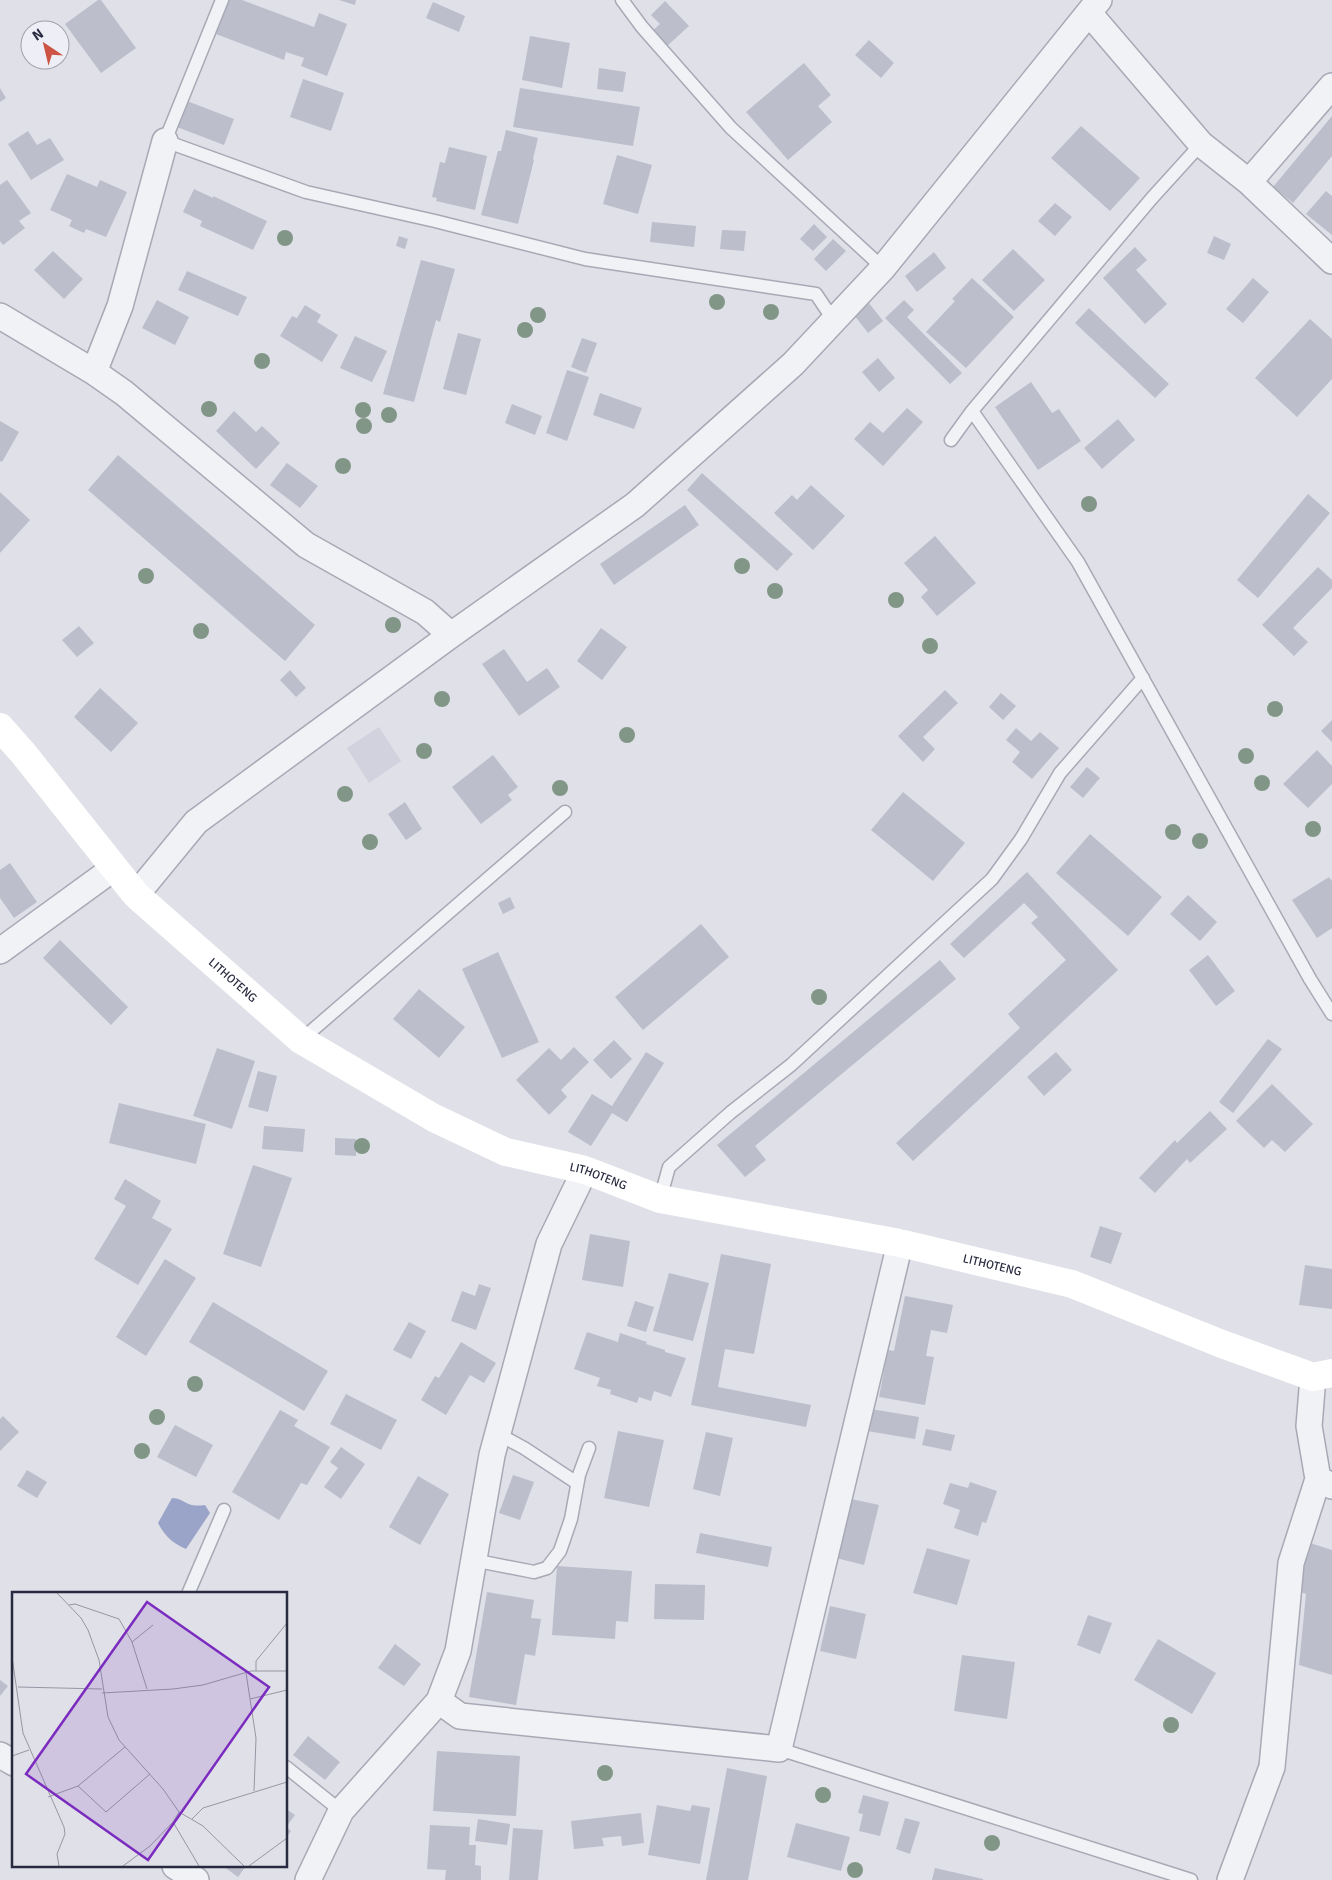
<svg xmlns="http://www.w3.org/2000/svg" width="1332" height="1880" viewBox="0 0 1332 1880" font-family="Signika,sans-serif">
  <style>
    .built { fill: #d1d2dd }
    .water { fill: #9aa4c8 }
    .building { fill: #bcbecb }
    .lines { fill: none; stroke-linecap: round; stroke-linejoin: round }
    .lane-casing { stroke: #a8a9b5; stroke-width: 15 }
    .street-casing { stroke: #a8a9b5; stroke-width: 28 }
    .lane { stroke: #f1f2f6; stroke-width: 12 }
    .street { stroke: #f1f2f6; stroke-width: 25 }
    .secondary { stroke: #fff; stroke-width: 28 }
    .tree { fill: #829687 }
    .labels { text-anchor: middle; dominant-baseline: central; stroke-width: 4; stroke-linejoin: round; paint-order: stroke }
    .street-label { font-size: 12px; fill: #282a3f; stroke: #eeeff6 }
    .inset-road { fill: none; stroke: #9697a4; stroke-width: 1 }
    .view { fill: #7b2cbf; fill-opacity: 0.15; stroke: #7b2cbf; stroke-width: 2.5 }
    .inset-edge { fill: none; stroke: #282a3f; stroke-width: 2.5 }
  </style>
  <rect width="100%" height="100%" fill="#dfe0e8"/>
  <path class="built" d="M379,727L401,761L369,783L347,748Z"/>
  <path class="water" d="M172,1498C187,1499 185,1508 205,1505L210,1513L186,1549C172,1543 165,1536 158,1523Z"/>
  <path class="building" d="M98,0H101L136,48L101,73L65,24Z
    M229,0H242L314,27L319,13L347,24L327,76L301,66L304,58L286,52L284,60L216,34Z
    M339,0H356L355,5Z
    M665,1L689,26L666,47L651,32L660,24L651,15Z
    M433,2L465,16L459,32L426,18Z
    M530,36L570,43L562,88L522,80Z
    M869,40L894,63L881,78L855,55Z
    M804,63L831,95L818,106L832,122L788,160L746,112Z
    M599,68L626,72L623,92L597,89Z
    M303,79L344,93L331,131L290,117Z
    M0,88L6,98L0,102Z
    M520,88L640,107L633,146L513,127Z
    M187,101L234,119L224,145L177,127Z
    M1332,116V156L1293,203L1273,187Z
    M1081,126L1140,178L1110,211L1051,158Z
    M506,130L538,138L533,159L534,160L518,224L481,215L498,151H501Z
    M28,131L37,145L50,138L64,160L31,180L8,144Z
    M449,147L487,156L475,210L436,201L437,198L432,197L440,162L445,163Z
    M617,155L652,165L638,214L603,204Z
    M67,174L97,187L100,180L127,192L106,237L86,229L84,233L69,226L72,220L50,210Z
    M7,180L31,213L19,221L25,228L3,245L0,241V185Z
    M194,189L213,198V196L267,221L253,250L200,226L202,221L183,212Z
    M1326,191L1332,196V235L1306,214Z
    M1055,203L1072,217L1055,236L1038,221Z
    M652,222L696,226L694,247L650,242Z
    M814,224L827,237L813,251L800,239Z
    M722,230L746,231L744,251L720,249Z
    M399,236L408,239L405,249L396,246Z
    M1214,236L1231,244L1224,260L1207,253Z
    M833,239L846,251L826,271L814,259Z
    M1135,247L1147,260L1136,270L1167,304L1145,324L1103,278Z
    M1013,249L1045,280L1014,311L982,280Z
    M53,251L83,279L64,299L34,270Z
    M934,252L946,268L917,292L905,276Z
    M421,260L455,269L440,322L436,320L414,402L383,394Z
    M187,271L247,297L238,316L178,290Z
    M972,278L1014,317L966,368L926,332L955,301L952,299Z
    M1253,278L1269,292L1243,323L1226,309Z
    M157,300L189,317L175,345L142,328Z
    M904,300L914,310L907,317L962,373L950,384L885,318Z
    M869,303L883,321L868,333L854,315Z
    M305,305L321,315L317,322L338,335L322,362L280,336L292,316L297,318Z
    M1089,308L1169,384L1155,398L1075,323Z
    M1310,319L1332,339V379L1297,417L1255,378Z
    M458,333L481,339L466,395L443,389Z
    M355,336L387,351L372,382L340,368Z
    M582,338L597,343L586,373L571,367Z
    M878,358L895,378L879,392L862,372Z
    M567,370L589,377L567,441L546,433Z
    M1031,382L1052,413L1059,409L1081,441L1038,470L995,407Z
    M600,393L642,408L634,429L593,415Z
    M512,404L542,416L535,435L505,423Z
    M907,408L923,422L883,466L854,439L870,422L883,433Z
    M234,411L256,432L262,426L280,443L256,469L216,431Z
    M1118,419L1135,440L1102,469L1084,448Z
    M0,421L19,432L2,462L0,461Z
    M118,455L315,625L285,661L88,490Z
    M287,463L318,486L300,508L270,485Z
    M702,473L793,554L777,571L687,490Z
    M811,485L845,516L813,550L774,513L792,495L797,500Z
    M0,492L30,520L0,553Z
    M1308,494L1330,513L1258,598L1237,580Z
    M685,505L699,525L614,585L600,564Z
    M935,536L976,583L937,616L921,597L928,590L904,563Z
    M1318,567L1332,580V588L1293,628L1308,642L1294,656L1262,625Z
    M79,626L94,643L77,657L62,640Z
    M601,628L627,647L602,680L577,661Z
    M504,649L527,682L547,668L560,687L519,716L482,664Z
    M290,670L306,688L296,697L280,680Z
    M100,688L138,723L111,752L74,717Z
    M945,690L958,703L923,737L935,749L923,762L898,736Z
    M1001,693L1016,706L1003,720L989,707Z
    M1332,720V742L1321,731Z
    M1016,728L1031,741L1040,732L1059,748L1032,779L1012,762L1020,752L1006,740Z
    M1317,750L1332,766V784L1308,808L1283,784Z
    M493,755L518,787L508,795L512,800L481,824L452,787Z
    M1087,767L1100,778L1083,798L1070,787Z
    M903,792L965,843L933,881L871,830Z
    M405,802L422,829L406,840L388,814Z
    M1090,834L1162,897L1128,936L1056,873Z
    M10,863L37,902L14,918L0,898V870Z
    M1027,872L1118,970L913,1161L896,1143L1020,1028L1008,1014L1066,960L1031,923L1038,917L1024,903L964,958L950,944Z
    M1329,877L1332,881V928L1317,938L1292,900Z
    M1188,895L1217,922L1200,941L1170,914Z
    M510,897L515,908L503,914L498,903Z
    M701,924L729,957L643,1030L615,997Z
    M60,940L128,1007L111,1025L43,958Z
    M498,952L539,1042L502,1058L462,969Z
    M1208,955L1235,991L1216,1006L1189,970Z
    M940,960L956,979L755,1146L766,1160L745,1177L717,1145Z
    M419,989L465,1027L439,1058L393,1019Z
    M1268,1039L1282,1049L1233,1113L1219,1102Z
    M614,1040L632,1059L611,1079L593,1060Z
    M574,1047L589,1062L561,1090L567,1097L549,1115L516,1080L549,1048L561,1060Z
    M217,1048L255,1061L232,1129L193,1116Z
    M646,1052L664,1063L627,1122L612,1113L591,1146L568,1132L592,1094L612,1106Z
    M1056,1052L1072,1070L1044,1096L1027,1077Z
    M258,1071L277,1076L268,1112L248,1107Z
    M1272,1084L1313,1124L1285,1152L1272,1140L1264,1148L1236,1121Z
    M119,1103L206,1124L196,1164L109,1143Z
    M1210,1111L1227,1129L1190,1163L1187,1159L1155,1193L1139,1178L1175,1140L1177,1143Z
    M264,1126L305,1129L303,1152L262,1149Z
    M335,1138L356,1139V1156L335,1155Z
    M253,1165L292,1178L261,1267L223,1254Z
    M125,1179L161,1201L152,1218L172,1229L138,1285L94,1259L126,1206L114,1199Z
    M1100,1226L1122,1233L1111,1264L1090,1257Z
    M590,1234L630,1241L623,1287L582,1280Z
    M721,1254L771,1264L754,1354L725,1349L718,1387L811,1405L806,1427L691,1405Z
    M165,1259L196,1278L146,1356L116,1337Z
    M1305,1265L1332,1269V1309L1299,1305Z
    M669,1273L709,1283L693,1341L653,1331Z
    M479,1284L491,1288L476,1330L451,1321L462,1291L475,1296Z
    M905,1296L953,1305L947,1333L931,1330L926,1356L934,1357L925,1405L879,1397L888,1350L894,1351Z
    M635,1301L654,1307L646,1332L627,1326Z
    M213,1302L328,1371L304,1411L189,1342Z
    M409,1322L426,1331L411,1359L393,1350Z
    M587,1332L618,1342L620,1333L647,1342L646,1344L665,1350V1352L686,1358L671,1397L654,1391L651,1401L639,1397L637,1403L610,1394L611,1390L597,1386L600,1378L574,1369Z
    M461,1342L496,1363L484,1383L470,1375L446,1415L421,1400L435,1376L439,1378Z
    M346,1394L397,1420L381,1450L330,1424Z
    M871,1409L919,1417L915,1439L867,1431Z
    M280,1410L298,1420L294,1426L330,1447L307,1485L301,1483L279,1520L232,1492Z
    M3,1416L19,1432L0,1451V1419Z
    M175,1425L213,1445L196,1477L157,1457Z
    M926,1429L955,1435L951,1451L922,1445Z
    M618,1431L664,1440L649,1507L604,1498Z
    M706,1432L733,1438L720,1496L693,1489Z
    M341,1447L365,1464L341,1499L324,1487L338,1468L330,1462Z
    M27,1470L47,1482L37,1498L17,1486Z
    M513,1475L534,1482L520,1520L499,1513Z
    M418,1476L449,1494L420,1545L389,1527Z
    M970,1482L997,1491L986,1523L982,1522L978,1536L954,1528L960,1510L943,1504L950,1483L968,1488Z
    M847,1498L879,1505L864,1565L832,1557Z
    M700,1533L772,1547L768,1567L696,1553Z
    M1310,1543L1332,1550V1675L1299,1665L1306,1594L1295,1590Z
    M927,1548L970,1560L957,1605L913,1593Z
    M557,1566L632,1571L628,1622L616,1621L615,1639L552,1635Z
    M655,1584L705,1585L704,1620L654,1619Z
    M487,1592L534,1600L531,1618L541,1619L535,1656L525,1654L516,1705L469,1697Z
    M830,1606L866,1614L856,1659L820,1651Z
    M1088,1615L1112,1623L1100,1654L1077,1645Z
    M1158,1639L1216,1673L1192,1714L1134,1680Z
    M395,1644L421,1664L404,1686L378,1668Z
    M962,1655L1015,1662L1007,1719L954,1711Z
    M0,1680L8,1686L0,1696Z
    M308,1736L340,1762L325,1780L293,1755Z
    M437,1751L520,1756L516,1816L433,1811Z
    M727,1768L767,1776L748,1880H706Z
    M863,1795L889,1802L880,1836L859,1831L863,1814L858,1813Z
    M657,1805L690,1811L692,1805L710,1808L700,1864L648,1855Z
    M286,1809L295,1815L286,1827L291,1831L286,1838Z
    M641,1813L644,1843L622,1846L621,1836L602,1838L604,1846L574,1849L571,1821Z
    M905,1818L920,1822L910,1854L896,1849Z
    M478,1819L510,1824L507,1845L475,1841Z
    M796,1823L850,1837L841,1871L787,1857Z
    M430,1825L470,1827L469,1845H476L475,1865L481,1866V1880H445L446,1870L427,1869Z
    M513,1828L543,1830L538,1880H509Z
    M223,1866H246L238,1877Z
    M935,1868L983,1879V1880H932Z"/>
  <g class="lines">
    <defs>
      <path id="lane" d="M222,0L165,141L306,192L435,221L585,259L816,294L834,321
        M622,0L642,27L731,128L883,268
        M972,411L1078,562L1310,979L1332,1014
        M951,440L972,411L1152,198L1201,144
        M301,1040L565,812
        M660,1199L669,1167L730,1113L791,1065L992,879L1021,839L1060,773L1143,678
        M498,1434L524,1448L577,1483
        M473,1560L534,1572L547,1568L560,1551L571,1519L579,1475L589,1448
        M188,1594L224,1510
        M779,1749L1191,1880
        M286,1767L341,1811"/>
      <path id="street" d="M1089,13L1201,144L1249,182L1332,261
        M1249,182L1332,86
        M0,316L94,372L124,393L306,545L425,612L451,635
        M94,372L120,306L165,141
        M136,895L196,822L451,635L635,505L793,364L883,268L1099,0
        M0,951L114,868
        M1313,1377L1309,1426L1318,1479L1332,1486
        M439,1701L460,1716L779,1749L900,1243
        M0,1755L14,1763
        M175,1866L196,1880
        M308,1880L341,1811L439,1701L458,1651L492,1455L549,1244L585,1170
        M1230,1880L1272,1767L1291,1563L1318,1479"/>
    </defs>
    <use href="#lane" class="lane-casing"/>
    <use href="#street" class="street-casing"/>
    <use href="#lane" class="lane"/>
    <use href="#street" class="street"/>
    <path class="secondary" id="s1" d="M0,727L23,753L136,895L301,1040L434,1118L506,1152L585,1170L660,1199L900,1243L1072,1284L1222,1344L1313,1377L1332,1373"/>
  </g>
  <g class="tree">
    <circle cx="285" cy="238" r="8"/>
    <circle cx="717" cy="302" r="8"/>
    <circle cx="771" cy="312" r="8"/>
    <circle cx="538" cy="315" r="8"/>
    <circle cx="525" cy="330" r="8"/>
    <circle cx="262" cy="361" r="8"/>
    <circle cx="209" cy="409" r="8"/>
    <circle cx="363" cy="410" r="8"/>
    <circle cx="389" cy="415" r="8"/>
    <circle cx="364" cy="426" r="8"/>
    <circle cx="343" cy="466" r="8"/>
    <circle cx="1089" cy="504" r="8"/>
    <circle cx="742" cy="566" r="8"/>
    <circle cx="146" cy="576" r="8"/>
    <circle cx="775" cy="591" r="8"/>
    <circle cx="896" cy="600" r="8"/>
    <circle cx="393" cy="625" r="8"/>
    <circle cx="201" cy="631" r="8"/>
    <circle cx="930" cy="646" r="8"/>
    <circle cx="442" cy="699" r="8"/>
    <circle cx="1275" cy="709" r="8"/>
    <circle cx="627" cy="735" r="8"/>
    <circle cx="424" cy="751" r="8"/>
    <circle cx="1246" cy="756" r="8"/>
    <circle cx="1262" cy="783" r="8"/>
    <circle cx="560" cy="788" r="8"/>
    <circle cx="345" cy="794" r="8"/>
    <circle cx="1313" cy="829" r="8"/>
    <circle cx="1173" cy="832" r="8"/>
    <circle cx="1200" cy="841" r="8"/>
    <circle cx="370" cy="842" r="8"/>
    <circle cx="819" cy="997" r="8"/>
    <circle cx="362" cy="1146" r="8"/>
    <circle cx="195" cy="1384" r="8"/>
    <circle cx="157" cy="1417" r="8"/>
    <circle cx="142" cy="1451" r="8"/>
    <circle cx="1171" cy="1725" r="8"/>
    <circle cx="605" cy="1773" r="8"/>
    <circle cx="823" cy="1795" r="8"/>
    <circle cx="992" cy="1843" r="8"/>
    <circle cx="855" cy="1870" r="8"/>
  </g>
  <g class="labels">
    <g class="street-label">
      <text stroke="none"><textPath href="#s1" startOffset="345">LITHOTENG</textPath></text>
      <text stroke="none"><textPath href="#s1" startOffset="765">LITHOTENG</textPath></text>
      <text stroke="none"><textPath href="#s1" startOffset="1170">LITHOTENG</textPath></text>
    </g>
  </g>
  <g transform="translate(12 1592)">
    <rect width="275" height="275" fill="#dfe0e8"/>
    <path class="inset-road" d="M45,1L69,26L76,38L87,68L96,125L107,148L151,197L167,220L191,234L232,274M57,13L63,12L107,27L120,50L135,97M120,50L141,33M0,65L11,141L52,235L53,242L45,262L47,274M244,79V69L275,31M234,81L244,146L242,199M6,95L90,97M90,101L161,97L191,93L239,79H275M238,107L275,98M0,164L17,158M66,194L94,220L138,182M36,205L66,194L113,155M167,220L161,230L187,274M180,227L191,216L275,190M111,274L138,254L161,230M237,274L275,246"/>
    <path class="view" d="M135,10L257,95L136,268L14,182Z"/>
    <rect width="275" height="275" class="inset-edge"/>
  </g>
  <g transform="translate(45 45) rotate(325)"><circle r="24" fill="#eeeff6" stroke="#9fa0ad"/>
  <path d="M0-4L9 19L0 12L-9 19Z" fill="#cd5344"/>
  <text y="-8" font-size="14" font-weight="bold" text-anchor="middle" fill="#282a3f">N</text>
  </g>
</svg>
